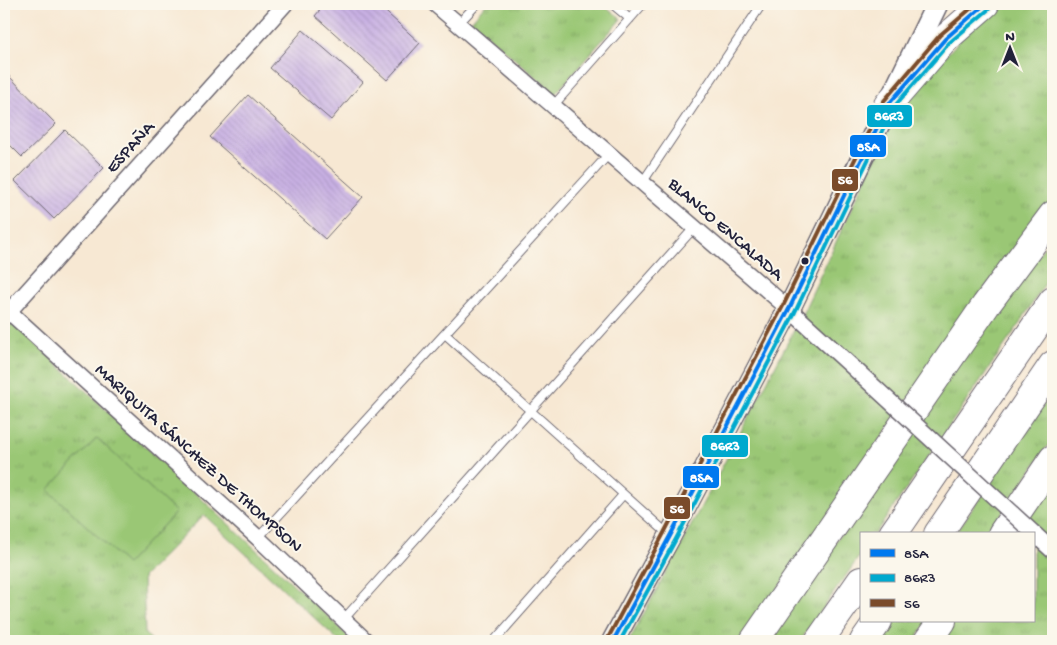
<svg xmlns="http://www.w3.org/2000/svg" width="1057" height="645" viewBox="0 0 1057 645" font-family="'Gochi Hand',sans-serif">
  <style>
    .grass { fill: url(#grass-tufts); stroke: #5e7458 }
    .pitch { fill: #9ac775; stroke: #5e7458 }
    .building { fill: url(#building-back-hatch) }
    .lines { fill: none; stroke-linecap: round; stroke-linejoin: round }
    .lane-casing { stroke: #6d6770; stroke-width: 10 }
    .street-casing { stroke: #6d6770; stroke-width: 18 }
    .secondary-casing { stroke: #6d6770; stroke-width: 24 }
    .highway-casing { stroke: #6d6770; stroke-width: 30 }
    .lane { stroke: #fff; stroke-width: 8 }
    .street { stroke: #fff; stroke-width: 15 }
    .secondary { stroke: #fff; stroke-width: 21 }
    .highway { stroke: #fff; stroke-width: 28 }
    .street-bridge-casing { stroke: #6d6770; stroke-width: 18; stroke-linecap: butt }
    .street-bridge { stroke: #fff; stroke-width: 15 }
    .bus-1-casing { stroke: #fbf7ec; stroke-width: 8 }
    .bus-2-casing { stroke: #fbf7ec; stroke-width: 8 }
    .bus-3-casing { stroke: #fbf7ec; stroke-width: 8 }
    .bus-1 { stroke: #0079ef; stroke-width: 4 }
    .bus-2 { stroke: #00a9ce; stroke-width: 4 }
    .bus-3 { stroke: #7a4b2a; stroke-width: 4 }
    .bus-dot { fill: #22223b; stroke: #fbf7ec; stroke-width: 2 }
    .labels { text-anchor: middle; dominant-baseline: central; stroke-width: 4; stroke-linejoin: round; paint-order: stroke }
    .street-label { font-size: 18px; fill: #22223b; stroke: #fbf7ec }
    .line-badge { stroke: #fbf7ec; stroke-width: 2 }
    .badge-label { font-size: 14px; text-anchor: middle; font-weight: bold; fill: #fff }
  </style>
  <defs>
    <pattern id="grass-tufts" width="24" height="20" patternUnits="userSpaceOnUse" patternTransform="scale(1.25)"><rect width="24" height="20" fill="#9ac775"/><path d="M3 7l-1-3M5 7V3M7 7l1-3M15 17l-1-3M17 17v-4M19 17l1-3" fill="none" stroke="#84ab66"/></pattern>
    <pattern id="building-back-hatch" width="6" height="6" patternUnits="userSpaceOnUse" patternTransform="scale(1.25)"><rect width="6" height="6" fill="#c8b0e3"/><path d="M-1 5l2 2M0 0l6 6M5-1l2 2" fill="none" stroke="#ac97c4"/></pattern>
  </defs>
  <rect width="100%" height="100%" fill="#fbf7ec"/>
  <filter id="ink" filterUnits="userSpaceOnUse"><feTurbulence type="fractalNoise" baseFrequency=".02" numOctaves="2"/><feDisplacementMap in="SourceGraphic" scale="10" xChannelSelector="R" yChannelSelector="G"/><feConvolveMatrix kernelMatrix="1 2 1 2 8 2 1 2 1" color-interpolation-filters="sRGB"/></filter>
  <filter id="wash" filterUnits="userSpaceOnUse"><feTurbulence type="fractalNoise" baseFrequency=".0096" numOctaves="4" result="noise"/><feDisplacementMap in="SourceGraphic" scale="20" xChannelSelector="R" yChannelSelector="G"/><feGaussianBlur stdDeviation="1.12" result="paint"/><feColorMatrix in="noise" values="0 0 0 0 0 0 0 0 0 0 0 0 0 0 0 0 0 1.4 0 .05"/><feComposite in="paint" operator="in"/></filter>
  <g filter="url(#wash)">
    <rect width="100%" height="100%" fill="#f7e8d3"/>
    <path class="grass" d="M486,4H603L621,19L555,94L471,21Z
      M999,4H1053V198L976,300L742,641H629L683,541L800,319L899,107L982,16Z
      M1053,236V271L1018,326L875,534H861V554L800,641H767L995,310Z
      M13,323L338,626L352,641H339L204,515L143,577L145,634L153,641H4V333Z
      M1053,391V438L988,534H955Z
      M1053,478V641H941L955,621H1033V534H1015Z
      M896,621H928L914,641H882Z"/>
    <path class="pitch" d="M97,438L176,512L127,564L48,490Z"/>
    <g id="blocks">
      <path class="building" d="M325,4H377L420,43L387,80L315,16Z
        M303,30L363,82L331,120L270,68Z
        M4,71L56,124L22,157L4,139Z
        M248,95L363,197L325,239L210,137Z
        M65,130L104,168L54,219L15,181Z"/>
    </g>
  </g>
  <g filter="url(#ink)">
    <use href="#blocks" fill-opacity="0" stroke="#6d6770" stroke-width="1"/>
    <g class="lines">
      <defs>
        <path id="lane" d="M612,4L630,19
          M458,24L477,4
          M553,106L643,4
          M642,183L762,4
          M445,334L669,535
          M258,538L609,154
          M343,620L694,228
          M494,641L623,495"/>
        <path id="street" d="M435,4L789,309L857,371
          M4,307L258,538L366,641
          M4,317L285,4"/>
        <path id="secondary" d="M613,641L670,536L789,309L937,4"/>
        <path id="highway" d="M888,105L945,39L985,4
          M893,534L1053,301
          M938,534L1053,365
          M1002,534L1053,459
          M754,641L986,305L1053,215
          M819,641L861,581
          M864,641L878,621
          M928,641L942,621"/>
      </defs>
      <use href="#lane" class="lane-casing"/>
      <use href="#street" class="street-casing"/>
      <use href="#secondary" class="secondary-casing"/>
      <use href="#highway" class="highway-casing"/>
      <use href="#lane" class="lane"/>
      <use href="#street" class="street"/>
      <use href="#secondary" class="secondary"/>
      <use href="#highway" class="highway"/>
      <defs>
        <path id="street-bridge" d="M857,371L1053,551"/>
      </defs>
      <use href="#street-bridge" class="street-bridge-casing"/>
      <use href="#street-bridge" class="street-bridge"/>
      <defs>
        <path id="bus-1" d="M613,641L670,536L789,309L888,105L945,39L985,4"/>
        <path id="bus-2" d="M620,641L676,539L795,312L893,108L949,43L989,9"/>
        <path id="bus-3" d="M608,638L664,533L783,306L883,102L940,35L976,4"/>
      </defs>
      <use href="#bus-1" class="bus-1-casing"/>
      <use href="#bus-2" class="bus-2-casing"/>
      <use href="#bus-3" class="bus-3-casing"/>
      <use href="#bus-1" class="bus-1"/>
      <use href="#bus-2" class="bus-2"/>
      <use href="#bus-3" class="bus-3"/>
    </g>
  </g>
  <circle class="bus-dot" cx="805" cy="261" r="4.5"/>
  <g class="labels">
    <g class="street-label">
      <text transform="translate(131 148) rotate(-48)">ESPAÑA</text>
      <text transform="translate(725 230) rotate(41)">BLANCO ENCALADA</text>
      <text transform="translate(198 459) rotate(42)">MARIQUITA SÁNCHEZ DE THOMPSON</text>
    </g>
  </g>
  <g class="line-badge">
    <rect x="866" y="104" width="47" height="24" rx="5" fill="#00a9ce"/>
    <rect x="849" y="134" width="38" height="24" rx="5" fill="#0079ef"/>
    <rect x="831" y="168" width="28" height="24" rx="5" fill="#7a4b2a"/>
    <rect x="701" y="434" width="48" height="24" rx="5" fill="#00a9ce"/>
    <rect x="682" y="465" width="38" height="24" rx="5" fill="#0079ef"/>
    <rect x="663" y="496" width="28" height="24" rx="5" fill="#7a4b2a"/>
  </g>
  <g class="badge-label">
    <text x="889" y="120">86R3</text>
    <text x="868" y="151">8SA</text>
    <text x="845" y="184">56</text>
    <text x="725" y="450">86R3</text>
    <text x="701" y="482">8SA</text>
    <text x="677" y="513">56</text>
  </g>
  <rect width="1057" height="645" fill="none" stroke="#fbf7ec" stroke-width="20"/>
  <rect x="860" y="532" width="175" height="90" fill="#fbf7ec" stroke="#a4a2a5"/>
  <rect x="870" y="549" width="25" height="8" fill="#0079ef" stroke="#a4a2a5"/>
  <text x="904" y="558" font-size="15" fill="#22223b">8SA</text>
  <rect x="870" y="574" width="25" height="8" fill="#00a9ce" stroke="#a4a2a5"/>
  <text x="904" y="582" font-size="15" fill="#22223b">86R3</text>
  <rect x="870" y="599" width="25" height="8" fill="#7a4b2a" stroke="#a4a2a5"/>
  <text x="904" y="608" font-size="15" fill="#22223b">56</text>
  <g transform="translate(1010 48)" stroke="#fbf7ec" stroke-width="4" paint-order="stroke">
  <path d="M0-4L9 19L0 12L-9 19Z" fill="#22223b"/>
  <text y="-8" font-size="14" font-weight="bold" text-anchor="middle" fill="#22223b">N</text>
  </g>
</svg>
